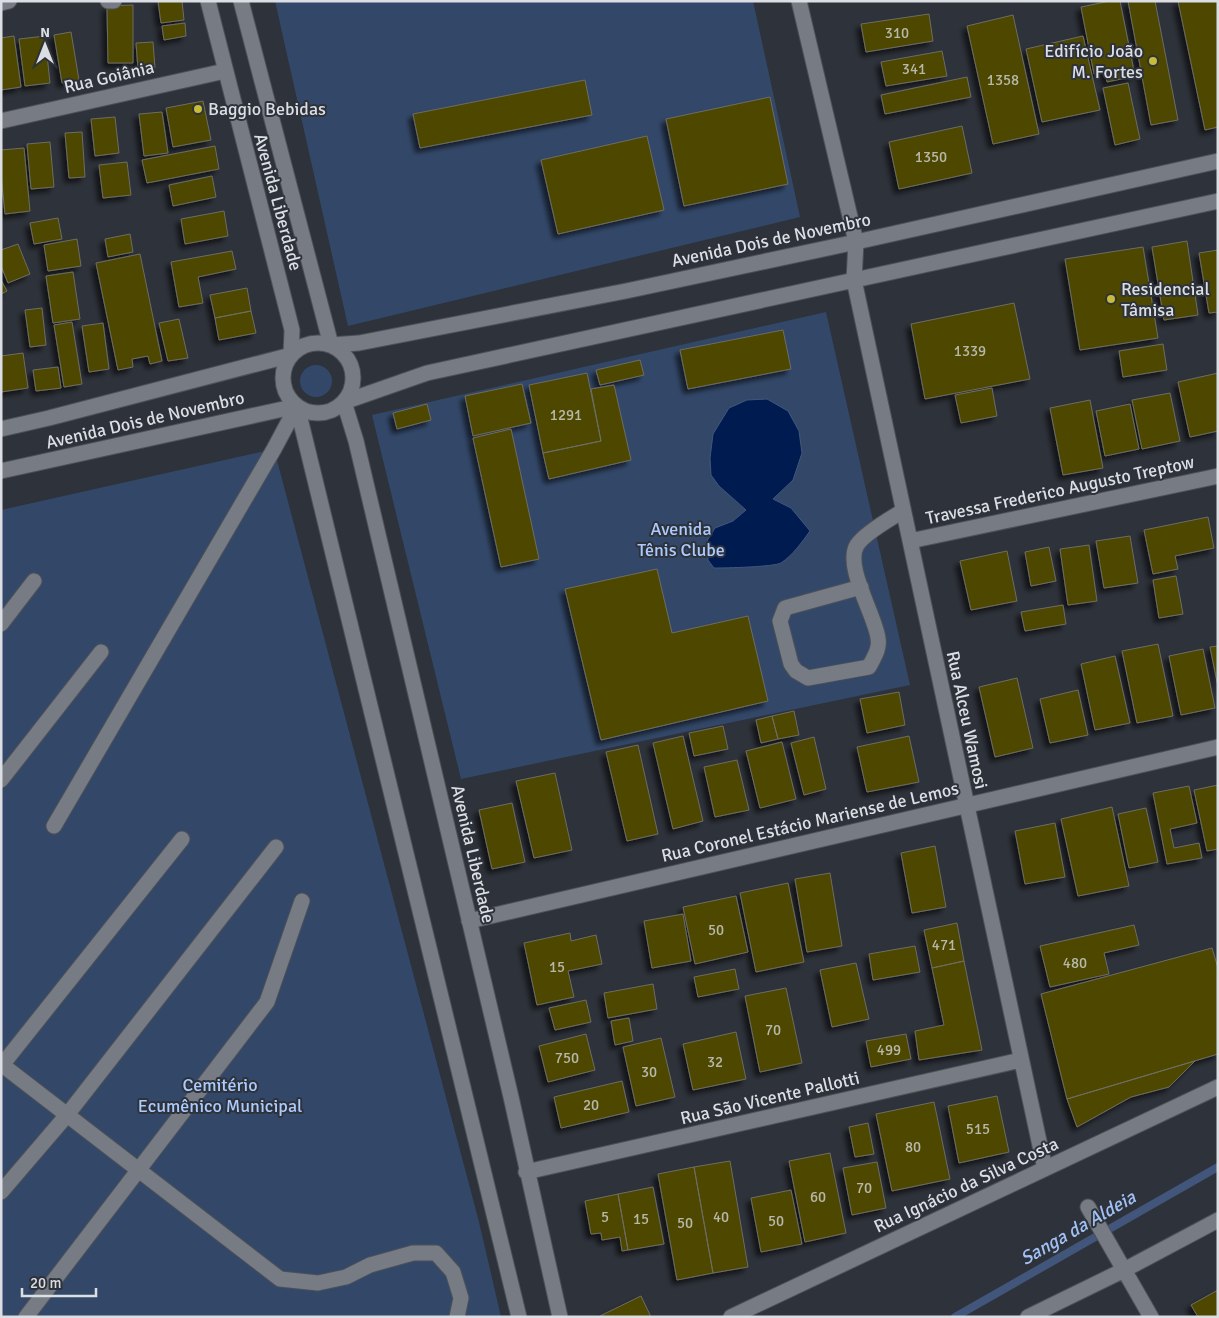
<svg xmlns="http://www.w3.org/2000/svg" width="1219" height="1318" viewBox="0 0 1219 1318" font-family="Signika,sans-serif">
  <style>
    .green { fill: #334869 }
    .water { fill: #001b50; stroke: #42567c }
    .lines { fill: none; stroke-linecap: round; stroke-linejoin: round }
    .stream { stroke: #42567c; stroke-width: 8 }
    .building { fill: #4d4700; stroke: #6d6d63; filter: url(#shadow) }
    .minor-casing { stroke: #4d5157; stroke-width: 17 }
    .minor { stroke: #767b84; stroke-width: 15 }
    .poi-dot { fill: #c7bb3c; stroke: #2e323a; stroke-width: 2 }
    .labels { text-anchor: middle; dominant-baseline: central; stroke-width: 4; stroke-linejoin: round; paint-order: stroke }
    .number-label { font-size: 15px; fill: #b8b8aa }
    .poi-label { font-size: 18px; fill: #dbdee3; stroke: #2e323a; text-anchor: start }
    .street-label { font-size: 18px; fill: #dbdee3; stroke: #2e323a }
    .park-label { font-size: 18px; fill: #abcbfe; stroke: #2e323a }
    .water-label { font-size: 19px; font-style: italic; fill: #a1c1f4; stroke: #2e323a }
  </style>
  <defs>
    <filter id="shadow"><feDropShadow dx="-4.5" dy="4.5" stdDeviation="2.5" flood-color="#0009"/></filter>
  </defs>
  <rect width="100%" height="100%" fill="#2e323a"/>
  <path class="green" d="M275,1H753L800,217L348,326Z
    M826,312L910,685L461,779L372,415Z
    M300 381a16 16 0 1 1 32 0a16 16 0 1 1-32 0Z
    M274,449L479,1222L501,1317H1V510Z"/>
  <path class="water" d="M767,399L788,411L799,431L802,453L793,480L773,499L791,508L810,531C802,542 793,555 781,563C773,567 726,568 714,568L708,560L707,541L715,528L733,521L746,510L719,486L711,475L710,458L713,434L729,408L747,400Z"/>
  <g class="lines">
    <path class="stream" d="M955,1317L1218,1167"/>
  </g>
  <path class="building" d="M158,1H182L184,20L161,23Z
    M1110,1H1120L1135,76L1107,82L1105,71L1094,74L1081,7Z
    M1128,1H1155L1178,120L1151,125Z
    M1178,1H1218V127L1205,130Z
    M133,5V63H108L107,6Z
    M929,14L933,41L866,52L861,24Z
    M1013,15L1039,134L993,144L967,26Z
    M185,23L186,36L164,40L162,26Z
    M71,32L79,80L62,83L54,35Z
    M14,36L21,87L1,90V38Z
    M45,36L50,83L25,86L19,39Z
    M1083,36L1100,110L1042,122L1026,49Z
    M153,42L155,68L138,69L136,43Z
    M942,51L947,76L886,86L881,62Z
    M967,77L971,97L885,114L881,95Z
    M585,80L592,115L420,148L413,114Z
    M1128,83L1140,139L1115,145L1103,88Z
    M770,97L788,184L684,206L666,119Z
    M203,101L211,140L173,147L166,108Z
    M162,112L168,153L144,156L139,114Z
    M115,117L119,153L95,156L91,119Z
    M962,126L972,173L899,189L889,142Z
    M82,132L85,177L69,178L65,133Z
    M647,136L664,210L558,234L541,160Z
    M50,142L54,187L31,189L27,144Z
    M215,146L219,169L147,183L142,160Z
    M24,148L30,211L5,214L1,174V150Z
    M127,162L131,195L103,198L99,165Z
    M212,176L216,197L173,206L169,185Z
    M224,211L228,236L185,244L181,219Z
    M58,218L62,239L34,244L30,223Z
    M130,234L133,252L108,257L105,239Z
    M77,239L81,266L48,271L44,245Z
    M1187,241L1198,315L1164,320L1152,247Z
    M18,244L30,274L8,283L1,266V250Z
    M1143,247L1158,338L1080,350L1065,259Z
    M1218,250V312L1209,313L1199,253Z
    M232,251L236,269L198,277L203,303L179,307L171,262Z
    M140,254L162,361L150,364L148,356L132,359L133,367L118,370L96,263Z
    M73,272L80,319L53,323L46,276Z
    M1,280L7,291L1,294Z
    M247,288L251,311L215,318L210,295Z
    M1014,303L1030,379L925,399L911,324Z
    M42,308L46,345L30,347L25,310Z
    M251,311L256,333L219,340L215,318Z
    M179,319L188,358L168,361L159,323Z
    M72,322L82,384L64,387L54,325Z
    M103,323L109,369L89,372L82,326Z
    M783,330L791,369L688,389L680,350Z
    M1163,344L1167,370L1123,377L1119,351Z
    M23,353L28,388L1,392V356Z
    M640,360L644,375L600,385L596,370Z
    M58,367L61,388L36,391L33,370Z
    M587,373L601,441L543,453L529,385Z
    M1218,373V431L1190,437L1178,382Z
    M522,384L531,423L473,436L465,396Z
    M614,385L631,460L549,479L543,453L601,441L591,389Z
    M992,388L997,416L961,423L955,395Z
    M1170,393L1180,441L1142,449L1132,400Z
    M1090,400L1103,468L1063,475L1050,408Z
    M427,404L431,420L397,429L393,413Z
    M1130,404L1139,449L1105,456L1096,411Z
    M511,429L539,559L501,567L473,438Z
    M1208,517L1214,548L1175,556L1178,569L1153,574L1144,530Z
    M1130,536L1138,583L1104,588L1096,541Z
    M1089,545L1097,601L1068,605L1060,549Z
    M1049,547L1056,581L1031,586L1025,552Z
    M1007,551L1017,601L971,610L960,561Z
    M657,569L672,633L748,616L768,701L601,740L565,589Z
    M1176,576L1183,614L1159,618L1153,580Z
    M1063,605L1066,624L1025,631L1021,612Z
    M1158,644L1173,716L1137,723L1122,651Z
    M1218,646V687L1210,647Z
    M1203,649L1215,708L1181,715L1169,656Z
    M1115,656L1130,723L1095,730L1081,664Z
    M1017,678L1033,748L995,757L979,687Z
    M1078,690L1088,735L1050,743L1040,699Z
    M899,692L905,725L867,733L860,699Z
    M794,711L799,735L778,739L772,716Z
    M772,716L778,739L761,743L756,720Z
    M723,726L728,749L694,756L689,733Z
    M683,736L703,821L673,829L653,743Z
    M909,736L919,782L867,792L857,747Z
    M814,737L826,789L804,795L791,743Z
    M782,742L796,799L760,808L746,751Z
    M638,745L658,834L627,841L606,752Z
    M737,760L749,810L715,817L704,767Z
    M555,773L572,850L534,858L516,781Z
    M1218,785V849L1207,851L1194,790Z
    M1189,786L1197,823L1170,829L1174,848L1199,843L1202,858L1167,864L1153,793Z
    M512,803L525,862L492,869L479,810Z
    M1112,807L1129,886L1078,896L1061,819Z
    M1146,808L1158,862L1129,868L1118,814Z
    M1055,823L1065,877L1025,884L1015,831Z
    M935,846L946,907L912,913L901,853Z
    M830,873L842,946L807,952L795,879Z
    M788,883L804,962L756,972L740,893Z
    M736,896L748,952L695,964L683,907Z
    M683,914L691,961L652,968L644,921Z
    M957,923L964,961L932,968L924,930Z
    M1134,925L1139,945L1104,953L1109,974L1050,987L1040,946Z
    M570,933L571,941L596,935L602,964L568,971L574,997L537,1005L524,943Z
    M915,946L920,972L873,980L869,954Z
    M1212,948L1218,968V1054L1067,1099L1041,994Z
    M964,961L982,1050L919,1060L915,1031L944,1025L932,968Z
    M856,963L869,1019L832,1027L820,970Z
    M735,969L739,989L698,997L694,977Z
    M653,984L657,1009L608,1018L604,993Z
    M786,988L802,1063L760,1072L745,996Z
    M586,1000L591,1022L555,1030L549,1008Z
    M629,1018L633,1041L615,1045L611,1021Z
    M736,1032L746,1079L693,1090L683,1044Z
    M586,1034L595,1070L548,1082L539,1046Z
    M906,1034L911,1059L871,1067L866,1041Z
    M661,1038L675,1097L636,1106L623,1047Z
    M1195,1061L1169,1087L1131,1097L1077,1127L1067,1099Z
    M622,1081L629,1112L561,1128L554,1097Z
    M997,1096L1009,1152L959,1163L948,1106Z
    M934,1102L950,1179L892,1191L876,1114Z
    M868,1123L874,1154L855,1157L849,1127Z
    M830,1153L846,1233L805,1242L789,1161Z
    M730,1161L748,1267L713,1273L694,1167Z
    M877,1162L886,1208L852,1215L843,1168Z
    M694,1167L713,1273L677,1280L658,1174Z
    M653,1187L664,1244L628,1250L618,1194Z
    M791,1190L802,1244L761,1252L751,1198Z
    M618,1194L628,1250L622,1251L620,1237L602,1240L601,1233L591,1234L585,1201Z
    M1218,1290V1317H1198L1191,1305Z
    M641,1296L651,1317H601L600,1316Z"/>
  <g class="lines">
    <defs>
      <path id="minor" d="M108,1H114
        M208,1L292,330L291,355
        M241,1L331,345
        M799,1L856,242L854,280L1045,1169
        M1,3L9,1
        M1,121L225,71
        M283 378a35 35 0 1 1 70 0a35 35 0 1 1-70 0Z
        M331,345L359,343L626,291L856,242L1218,161
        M344,402L356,441L511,1097L560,1317
        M344,402L427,373L1218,201
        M297,406L519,1317
        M1,429L49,418L291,355
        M1,471L297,406
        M910,541L1218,476
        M861,587L785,608L780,621L791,664L796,671L808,678L869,667C874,657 880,649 878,638C875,615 844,566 857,545C864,534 891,518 903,511
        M1,624L34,581
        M1,780L101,652
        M54,826L274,449L297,406
        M469,921L1218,747
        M1,1064L280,1279L318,1283L346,1277L370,1265L413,1253H436L453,1272L461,1298L457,1317
        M2,1065L182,839
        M526,1172L1021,1060
        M1,1192L67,1115L276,847
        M1088,1207L1151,1317
        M26,1317L267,1002L302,901
        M731,1317L1218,1087
        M1028,1317L1124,1270L1218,1220"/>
    </defs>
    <use href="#minor" class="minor-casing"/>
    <use href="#minor" class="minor"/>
  </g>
  <g class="poi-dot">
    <circle cx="1153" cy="61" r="5"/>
    <circle cx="198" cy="109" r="5"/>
    <circle cx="1111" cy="299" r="5"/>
  </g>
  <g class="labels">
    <g class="number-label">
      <text x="897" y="33">310</text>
      <text x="914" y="69">341</text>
      <text x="1003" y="80">1358</text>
      <text x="931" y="157">1350</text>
      <text x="970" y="351">1339</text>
      <text x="566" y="415">1291</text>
      <text x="716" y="930">50</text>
      <text x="944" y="945">471</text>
      <text x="1075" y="963">480</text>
      <text x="557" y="967">15</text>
      <text x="773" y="1030">70</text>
      <text x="889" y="1050">499</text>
      <text x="567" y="1058">750</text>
      <text x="715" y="1062">32</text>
      <text x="649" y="1072">30</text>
      <text x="591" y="1105">20</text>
      <text x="978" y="1129">515</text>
      <text x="913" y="1147">80</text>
      <text x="864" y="1188">70</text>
      <text x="818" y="1197">60</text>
      <text x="605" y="1217">5</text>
      <text x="721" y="1217">40</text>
      <text x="641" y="1219">15</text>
      <text x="776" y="1221">50</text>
      <text x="685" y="1223">50</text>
    </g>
    <g class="poi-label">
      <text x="1143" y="51" text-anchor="end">Edifício João<tspan x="1143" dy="21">M. Fortes</tspan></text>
      <text x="208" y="109">Baggio Bebidas</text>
      <text x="1121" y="289">Residencial<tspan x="1121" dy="21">Tâmisa</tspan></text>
    </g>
    <g class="street-label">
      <text transform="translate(109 77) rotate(-13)">Rua Goiânia</text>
      <text transform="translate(278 202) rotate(75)">Avenida Liberdade</text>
      <text transform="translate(771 240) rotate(-12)">Avenida Dois de Novembro</text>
      <text transform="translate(145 420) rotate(-13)">Avenida Dois de Novembro</text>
      <text transform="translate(1060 490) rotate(-12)">Travessa Frederico Augusto Treptow</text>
      <text transform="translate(967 720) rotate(78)">Rua Alceu Wamosi</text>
      <text transform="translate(810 822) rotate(-13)">Rua Coronel Estácio Mariense de Lemos</text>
      <text transform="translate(473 854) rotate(77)">Avenida Liberdade</text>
      <text transform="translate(770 1098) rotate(-13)">Rua São Vicente Pallotti</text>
      <text transform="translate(966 1185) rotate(-25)">Rua Ignácio da Silva Costa</text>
    </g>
    <g class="park-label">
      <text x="681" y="529">Avenida<tspan x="681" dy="21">Tênis Clube</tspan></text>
      <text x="220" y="1085">Cemitério<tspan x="220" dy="21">Ecumênico Municipal</tspan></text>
    </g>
    <g class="water-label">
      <text transform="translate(1078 1228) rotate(-30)">Sanga da Aldeia</text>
    </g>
  </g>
  <rect width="1219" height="1318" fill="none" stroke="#dbdee3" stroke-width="5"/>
  <g transform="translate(45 45)" stroke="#2e323a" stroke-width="4" paint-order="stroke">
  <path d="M0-4L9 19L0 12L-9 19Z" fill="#dbdee3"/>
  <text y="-8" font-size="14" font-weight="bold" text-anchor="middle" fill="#dbdee3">N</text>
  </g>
  <path d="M22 1288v8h74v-8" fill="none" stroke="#dbdee3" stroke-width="2.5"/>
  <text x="30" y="1288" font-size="15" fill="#dbdee3" stroke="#2e323a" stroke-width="4" paint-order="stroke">20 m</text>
</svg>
